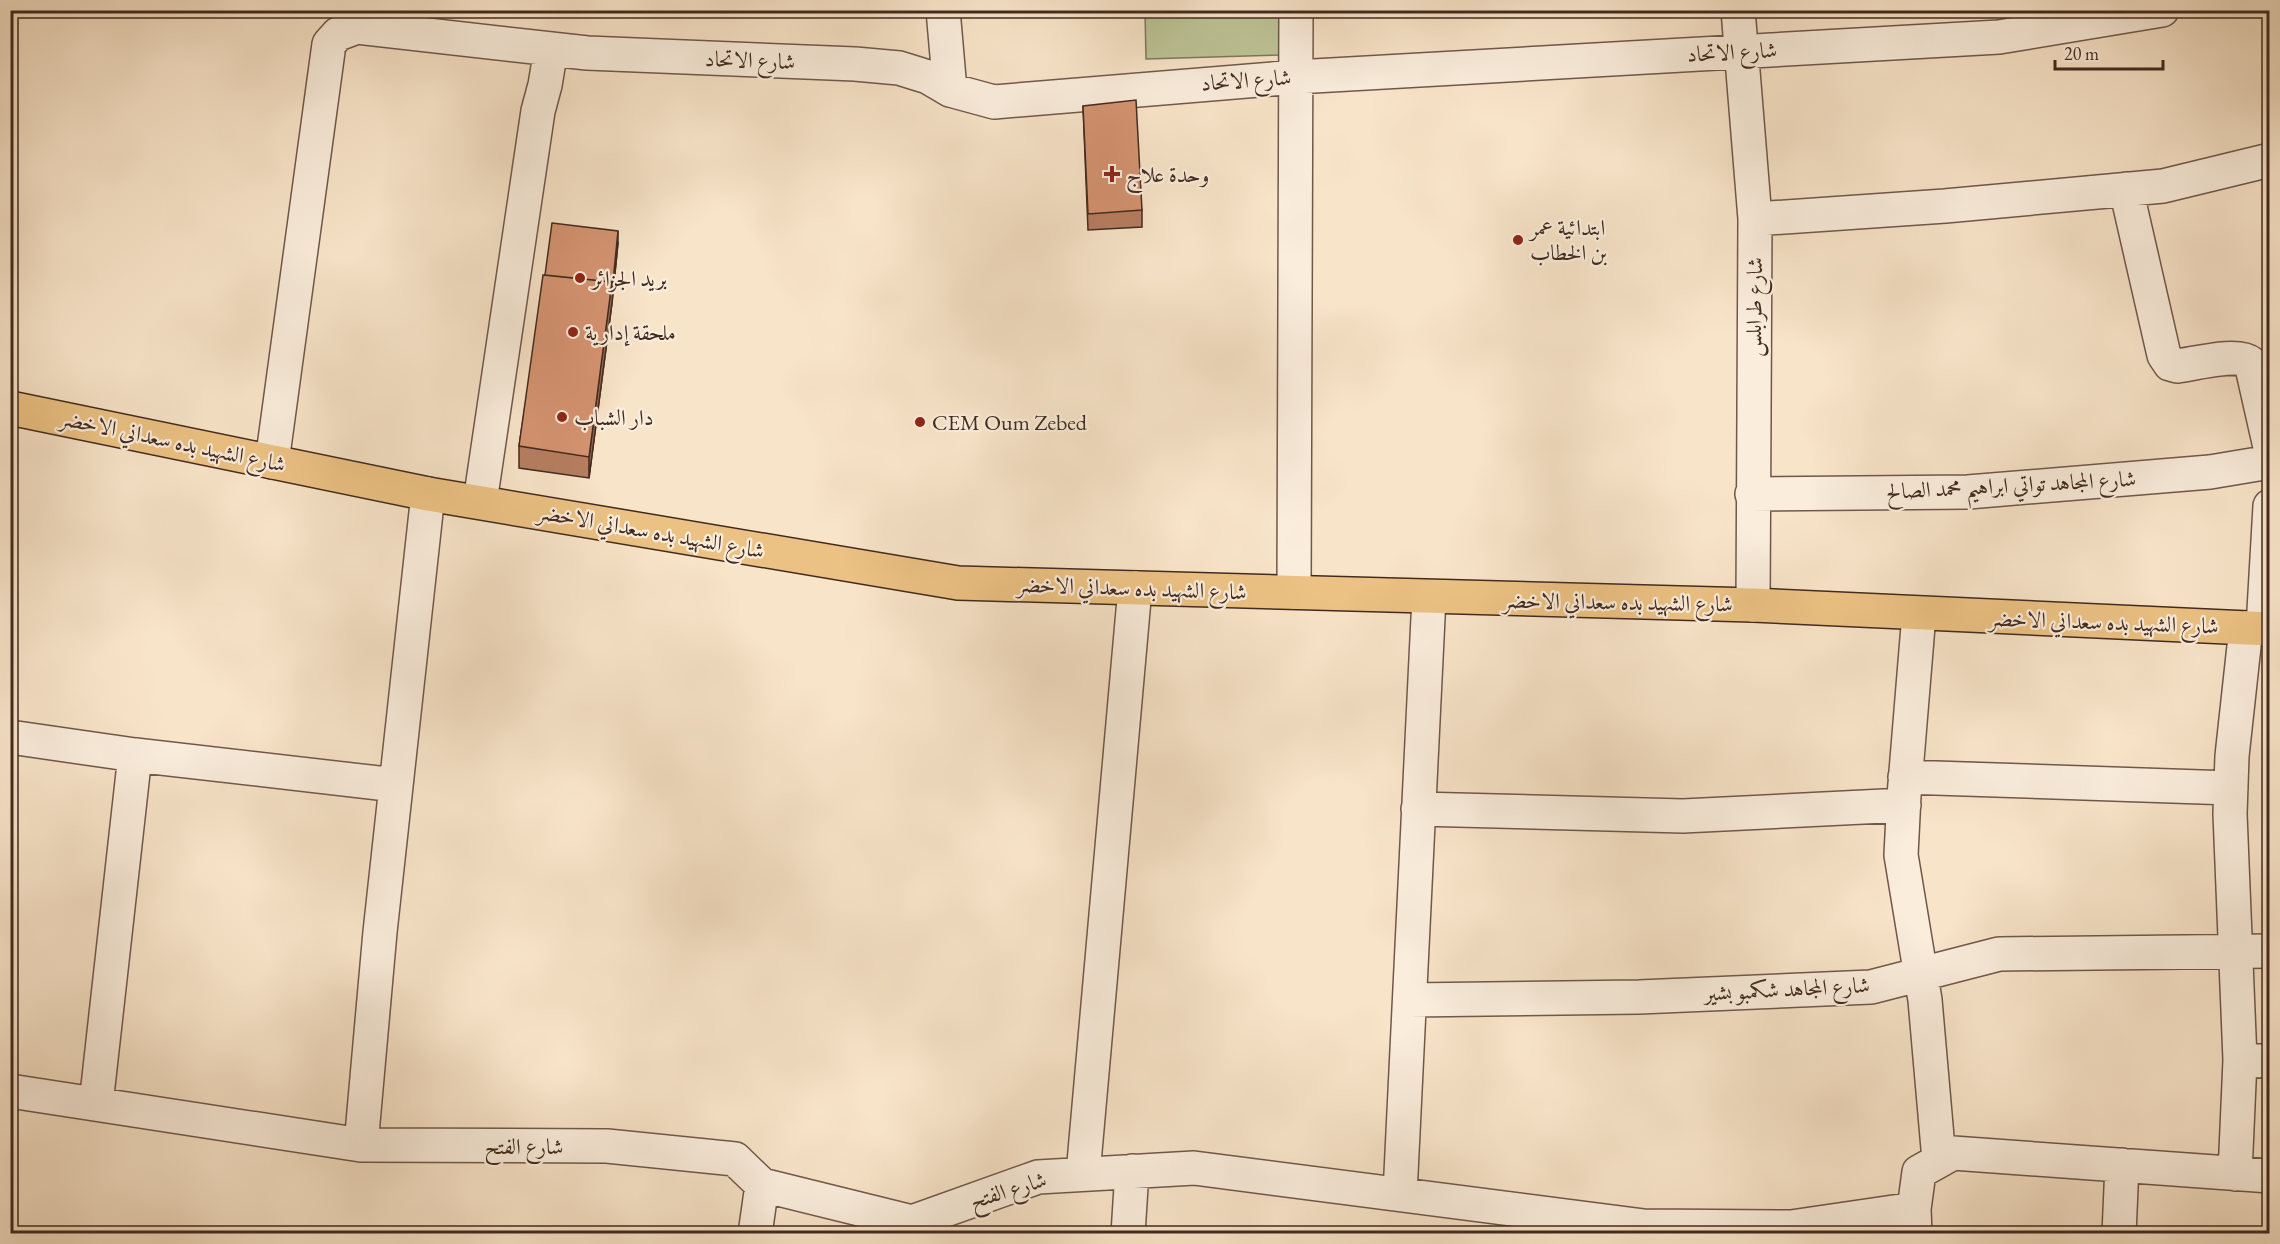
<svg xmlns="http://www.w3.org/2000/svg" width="2280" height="1244" viewBox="0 0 2280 1244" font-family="'EB Garamond',Amiri,serif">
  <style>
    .green { fill: #bcc497; stroke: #7f775b; stroke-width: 1.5 }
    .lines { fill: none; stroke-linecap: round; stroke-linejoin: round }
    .minor-casing { stroke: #70584a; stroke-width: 36 }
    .major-casing { stroke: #422a1f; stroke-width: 36 }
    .minor { stroke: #faeddc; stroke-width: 33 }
    .major { stroke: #ecc284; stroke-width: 33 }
    .wall { fill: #b77e61; stroke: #422a1f; stroke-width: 1.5 }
    .shaded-wall { fill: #95674f; stroke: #422a1f; stroke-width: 1.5 }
    .building { fill: #d59371; stroke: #422a1f; stroke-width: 1.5 }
    .poi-dot { fill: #8f2418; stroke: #faeddc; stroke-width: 2 }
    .labels { text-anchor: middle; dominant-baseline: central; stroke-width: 4.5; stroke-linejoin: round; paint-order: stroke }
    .street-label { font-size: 22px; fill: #422a1f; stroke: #faeddc }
    .poi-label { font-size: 22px; fill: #422a1f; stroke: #faeddc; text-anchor: start }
  </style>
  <rect width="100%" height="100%" fill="#f8e4c9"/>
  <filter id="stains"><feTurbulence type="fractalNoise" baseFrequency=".00333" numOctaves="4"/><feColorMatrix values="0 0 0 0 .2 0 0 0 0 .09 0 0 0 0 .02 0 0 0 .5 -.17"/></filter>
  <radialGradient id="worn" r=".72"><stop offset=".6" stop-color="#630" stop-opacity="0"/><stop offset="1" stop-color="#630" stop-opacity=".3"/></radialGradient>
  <path class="green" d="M1145,11H1281L1282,55L1146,59Z"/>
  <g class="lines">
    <defs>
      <path id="minor" d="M943,10L950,90
        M1738,10L1755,219L1753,605
        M2126,189L2164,355L2170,364L2177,366C2194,364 2238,352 2251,363L2270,447
        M1755,219L1945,206L2163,186L2270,160
        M272,462L329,44L338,34L357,27L587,53L855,64L899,68L928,77L950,90L994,102L1296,77L1999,37L2162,10
        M1752,494L1968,492L2210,472L2270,462
        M480,502L538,111L545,85L551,49
        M1294,592L1296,10
        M1919,614L1904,796L1901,855L1925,1000L1939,1160
        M2263,628L2270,506
        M10,737L135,755L396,785
        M1905,777L2231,788
        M1418,809L1683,816L1904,805
        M1410,1000L1639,997L1871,987L1999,954L2270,951
        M2240,1060L2270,1061
        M10,1091L361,1145L607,1146L735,1159L762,1185L912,1222L1038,1177L1194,1168L1644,1226L1791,1227L1914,1209
        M96,1104L135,755
        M361,1145L380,932L428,494
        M1083,1174L1135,588
        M2235,1174L2240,1060L2230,814L2232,756L2246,628
        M1400,1194L1429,597
        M755,1234L762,1185
        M1128,1234L1132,1171
        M1915,1234L1914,1209L1919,1172L1953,1153L2270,1176
        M2119,1234L2122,1165"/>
      <path id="major" d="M10,408L428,494L958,583L1753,605L2270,629"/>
    </defs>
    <use href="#minor" class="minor-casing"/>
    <use href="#major" class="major-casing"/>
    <use href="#minor" class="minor"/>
    <use href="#major" class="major"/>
  </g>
  <path class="wall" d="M1083,106L1142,210V227L1088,230Z
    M618,243L612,303L589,478L519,468V446L545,275Z"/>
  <path class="shaded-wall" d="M618,231V243L612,303L589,478V457Z"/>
  <path class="building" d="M1136,100L1142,210L1088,214L1083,106Z
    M552,223L618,231L612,292V282L545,275Z
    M543,275L612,282L589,457L519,446Z"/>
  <g class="poi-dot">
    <path d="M1109 165h6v6h6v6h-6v6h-6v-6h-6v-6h6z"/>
    <circle cx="1518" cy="240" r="6"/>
    <circle cx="580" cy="278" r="6"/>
    <circle cx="573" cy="332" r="6"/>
    <circle cx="562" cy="417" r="6"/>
    <circle cx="920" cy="422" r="6"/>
  </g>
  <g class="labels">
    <g class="street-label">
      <text transform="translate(1732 52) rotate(-3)">شارع الاتحاد</text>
      <text transform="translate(750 60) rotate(2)">شارع الاتحاد</text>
      <text transform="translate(1246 80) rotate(-4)">شارع الاتحاد</text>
      <text transform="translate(1754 307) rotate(-89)">شارع طرابلس</text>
      <text transform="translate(173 441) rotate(12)">شارع الشهيد بده سعداني الاخضر</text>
      <text transform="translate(2011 485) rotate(-3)">شارع المجاهد تواتي ابراهيم محمد الصالح</text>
      <text transform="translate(651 531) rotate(10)">شارع الشهيد بده سعداني الاخضر</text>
      <text transform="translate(1132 588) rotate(2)">شارع الشهيد بده سعداني الاخضر</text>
      <text transform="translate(1618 602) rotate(1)">شارع الشهيد بده سعداني الاخضر</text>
      <text transform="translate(2104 622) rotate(2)">شارع الشهيد بده سعداني الاخضر</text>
      <text transform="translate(1787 989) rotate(-3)">شارع المجاهد شكمبو بشير</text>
      <text x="524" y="1146">شارع الفتح</text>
      <text transform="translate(1008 1190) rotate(-17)">شارع الفتح</text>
    </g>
    <g class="poi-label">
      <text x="1126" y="174">وحدة علاج</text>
      <text x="1530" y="227">ابتدائية عمر<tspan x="1530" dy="25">بن الخطاب</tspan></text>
      <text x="592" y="278">بريد الجزائر</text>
      <text x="585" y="332">ملحقة إدارية</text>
      <text x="574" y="417">دار الشباب</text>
      <text x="932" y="422">CEM Oum Zebed</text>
    </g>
  </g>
  <rect width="2280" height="1244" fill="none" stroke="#f8e4c9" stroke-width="36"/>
  <rect x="12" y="12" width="2256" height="1220" fill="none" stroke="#422a1f" stroke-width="3"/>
  <rect x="18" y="18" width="2244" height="1208" fill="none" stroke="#422a1f" stroke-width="1.5"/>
  <path d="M2055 60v9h108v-9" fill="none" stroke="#422a1f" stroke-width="3"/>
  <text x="2064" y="60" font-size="18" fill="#422a1f" stroke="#faeddc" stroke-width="4.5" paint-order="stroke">20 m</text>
  <rect width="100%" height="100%" filter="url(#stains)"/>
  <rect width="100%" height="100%" fill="url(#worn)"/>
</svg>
